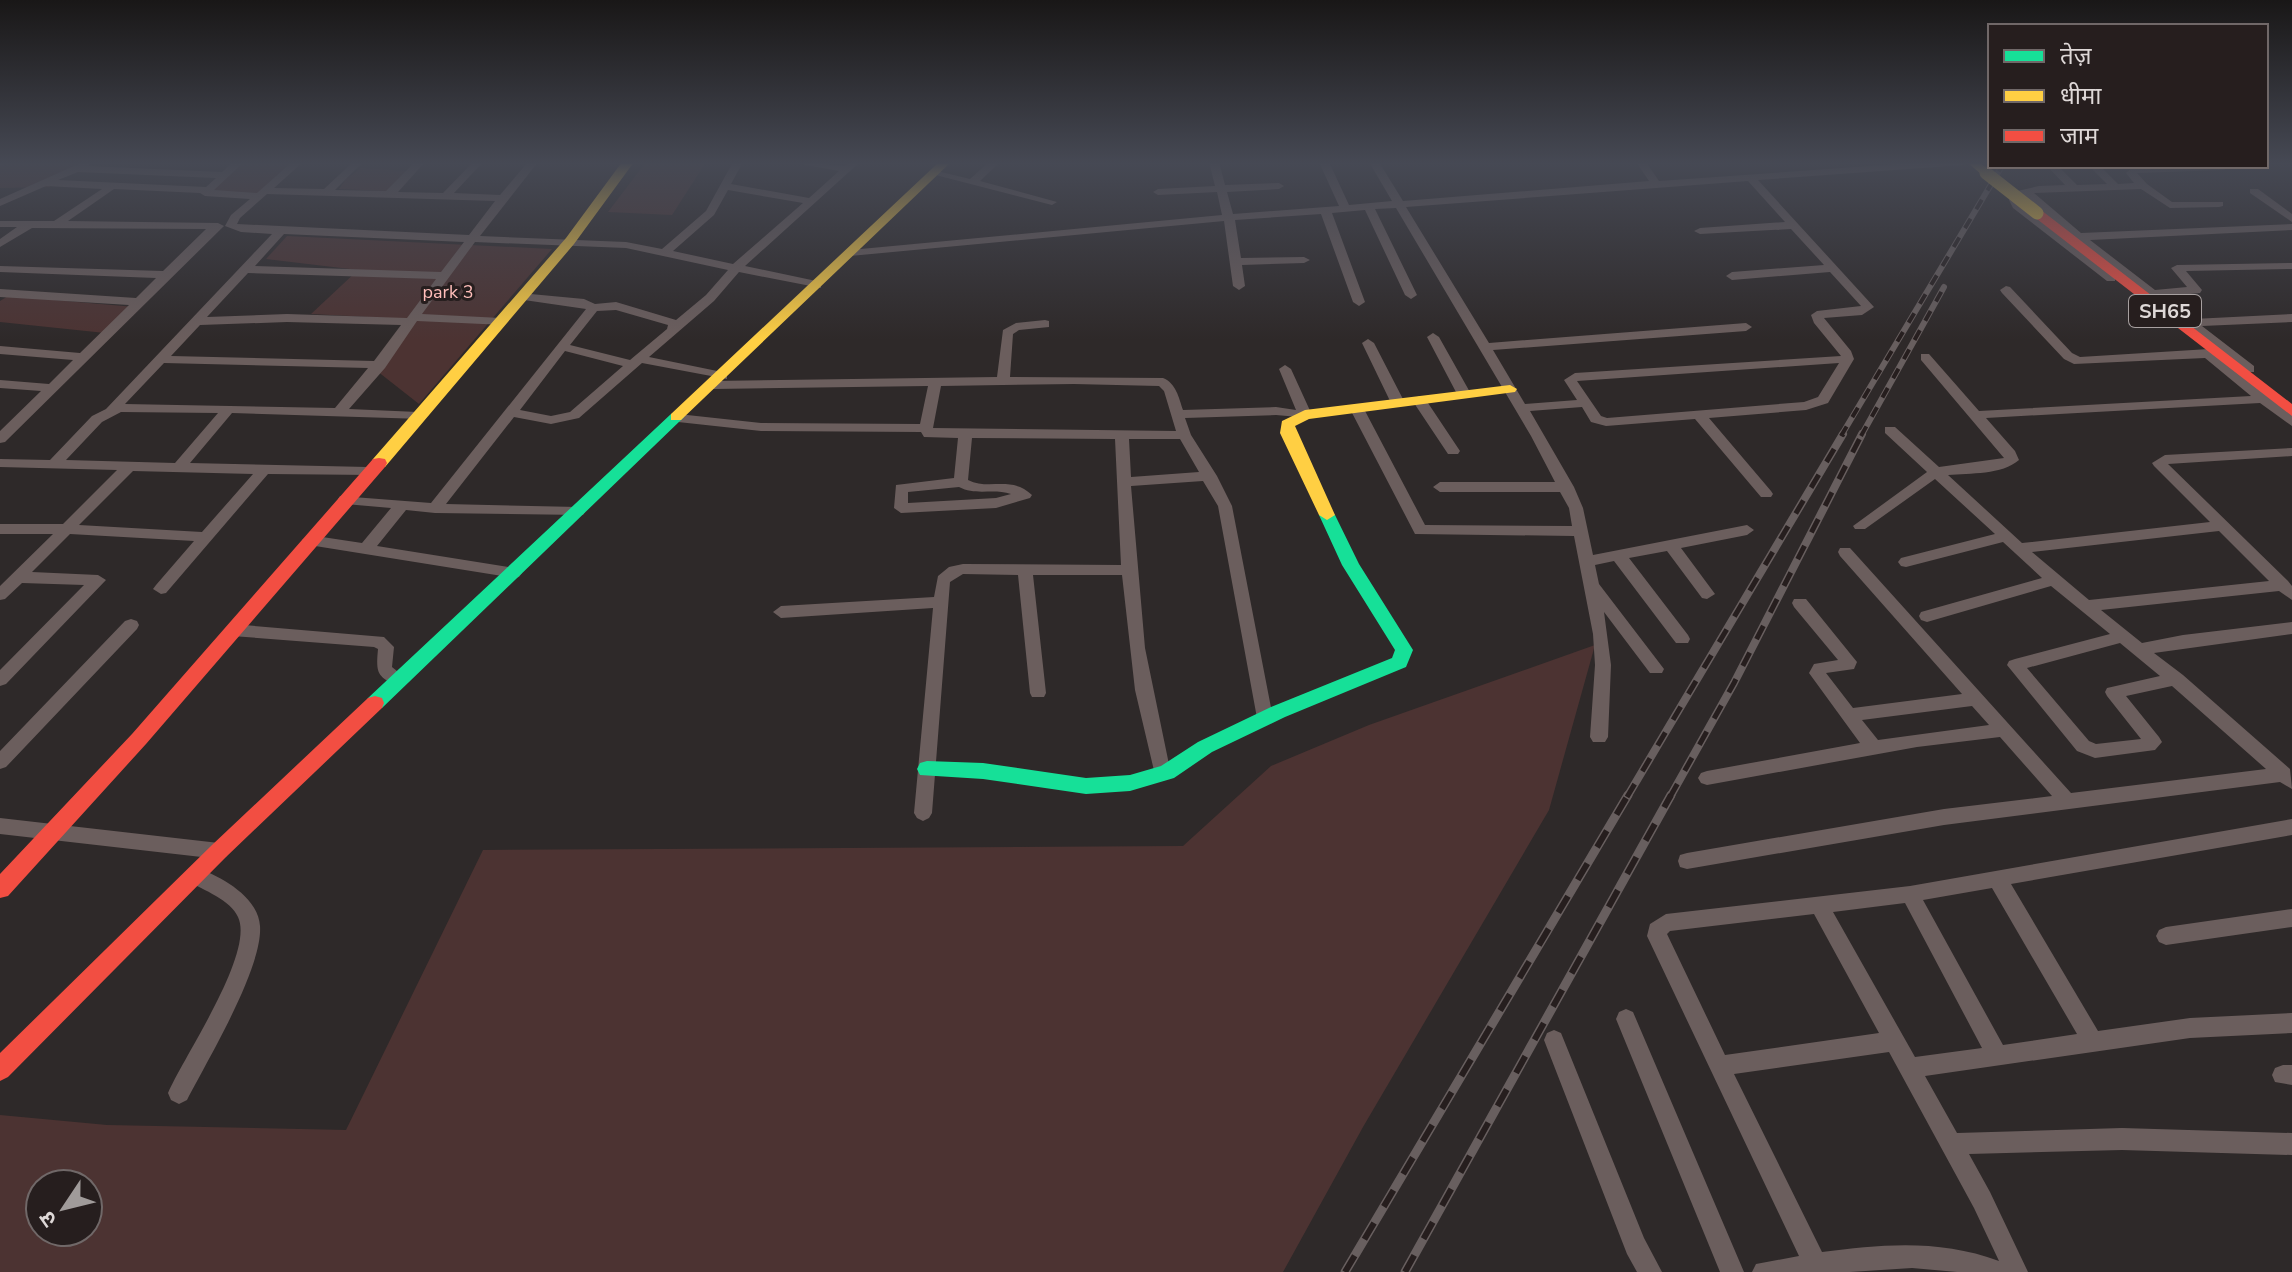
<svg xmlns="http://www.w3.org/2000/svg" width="2292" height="1272" viewBox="0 0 2292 1272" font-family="'Nunito Sans','Noto Sans Devanagari',sans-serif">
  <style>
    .green { fill: #4c3332; fill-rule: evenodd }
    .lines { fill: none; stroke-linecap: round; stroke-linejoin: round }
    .street { fill: #6b5e5d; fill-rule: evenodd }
    .fast { fill: #16e098; fill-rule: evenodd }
    .slow { fill: #ffcf43; fill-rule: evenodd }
    .jam { fill: #f24e42; fill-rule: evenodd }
    .rail-far2-casing { stroke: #685f5f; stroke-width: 6 }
    .rail-far1-casing { stroke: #685f5f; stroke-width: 8 }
    .rail-casing { stroke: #685f5f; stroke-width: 9 }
    .rail-far2 { stroke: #261e1e; stroke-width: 4; stroke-dasharray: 11; stroke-linecap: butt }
    .rail-far1 { stroke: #261e1e; stroke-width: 5; stroke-dasharray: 15; stroke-linecap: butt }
    .rail { stroke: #261e1e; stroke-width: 6; stroke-dasharray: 19; stroke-linecap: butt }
    .slow-bridge { stroke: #ffcf43; stroke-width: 13 }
    .labels { text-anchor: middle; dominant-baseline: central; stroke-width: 6; stroke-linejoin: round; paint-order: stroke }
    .far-park-label { font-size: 18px; fill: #ffbeba; stroke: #261e1e }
    .shield { fill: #261e1e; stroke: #a7a0a0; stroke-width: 2 }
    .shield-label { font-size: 20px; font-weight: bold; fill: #ded8d7 }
  </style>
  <rect width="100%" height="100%" fill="#2e2929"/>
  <path class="green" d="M5,162H83L49,187L0,188V164Z
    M243,162H293L257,194L209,192Z
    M646,162H706L672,215L608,212Z
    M361,168L407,171L387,191L339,189L346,179Z
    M287,236L552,249L419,404L377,371L407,319L311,314L358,270L266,259Z
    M8,296L135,307L105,333L0,322V301Z
    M1595,645L1549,810L1363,1127L1283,1272H0V1115L107,1125L346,1130L483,850L1183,846L1271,766L1369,725ZM40,1184H88V1232H40Z"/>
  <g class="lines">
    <path class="street" d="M0,162H7L0,166Z
      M83,162H90L89,166L222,172L233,162H244L214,190L257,193L292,162H303L274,188L324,189L353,162H363L335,190L386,191L415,162H425L398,192L443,193L473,162H483L454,193L500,195L528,162H538L480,236L626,242L662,249L706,211L733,162H743L731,184L809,198L839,171L806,165L801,162L845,166L849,162H860L745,266L821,282V288L739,272L714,301L649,357L727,373V379L642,363L579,418L551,424L514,417L446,504L578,507L585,512L583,515L435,513L406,510L377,546L514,568L519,569L522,573L519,577L514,578L309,545L302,540L309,535L362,543L391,508L345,504L338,499L340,496L431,503L586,309L524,300L518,296L520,293L584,299L595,304L616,302L676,320L706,295L728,270L626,248L475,242L422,314L501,318L505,319V325L417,321L385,368L349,409L418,412L425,416L423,419L232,413L190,463L368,467L375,472L373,475L268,474L166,593L161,594L153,589L156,585L194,541L70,534L32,572L98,575L106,580L6,684L0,686V670L84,585L22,583L5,599L0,600V586L53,534H0V524H63L117,470L0,467V459L50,460L92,416L106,409L272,234L241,232L225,226L231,215L250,199L205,196L200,193L114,189L68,221L218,223L224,226L5,442L0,443V431L41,391L0,388V380L49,384L73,360L0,354V346L80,353L129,305L0,297V289L136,298L156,278L0,272V266L163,271L206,229L32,228L0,247V239L17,227H0V221H54L102,189L46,186L0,206V199ZM78,172L216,178L206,187L58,180ZM728,190L803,203L733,264L673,251L714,215ZM267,194L495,201L469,235L237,224L240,218ZM284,234L464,242L441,272L255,266ZM248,273L436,279L407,318L287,314L207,317ZM616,310L668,325L667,329L630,360L570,345L597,311ZM287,322L401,325L374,361L171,356L200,325ZM565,351L623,366L570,412L551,416L520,410ZM164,363L368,368L335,408L125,404ZM121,412L218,413L175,463L66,460L102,422ZM133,471L253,474L202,532L79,525Z
      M989,162H1000L980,181L1057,202L1052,205L928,173L933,170L970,179Z
      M1209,162H1219L1225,185L1279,183L1284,186L1279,189L1227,192L1233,214L1339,206L1319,162H1329L1349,205L1392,201L1369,162H1379L1403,201L1649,181L1636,162H1646L1659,181L1926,162H1968L1963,165L1758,180L1874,307L1862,315L1824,318L1851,351L1854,359L1828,403L1806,410L1709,418L1771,491L1773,494L1771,497H1761L1695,419L1606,426L1591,422L1582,407L1530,411L1574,487L1583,508L1593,555L1747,525L1754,530L1747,535L1681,548L1715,594L1707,599L1702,598L1667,551L1629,558L1688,635L1690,639L1688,643H1676L1614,561L1595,565L1599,584L1664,669L1662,673H1650L1604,612L1611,665L1608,737L1605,742H1593L1590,737L1595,665L1593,634L1574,536L1415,534L1350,409L1357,405L1364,409L1425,525L1572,526L1569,508L1560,492H1440L1433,487L1440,482H1555L1531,436L1396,208L1375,209L1417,295L1411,299L1405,295L1365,210L1332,213L1365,302L1359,306L1353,302L1321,214L1235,220L1241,258L1304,257L1310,260L1304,263L1242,265L1245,286L1239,290L1233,286L1224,221L850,256L844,253L850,250L1222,215L1217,192L1158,195L1153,192L1158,189L1215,186ZM1748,181L1785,222L1700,228L1694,231L1700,234L1791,229L1824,265L1732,272L1726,276L1732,280L1830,272L1861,306L1817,311L1811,315L1814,323L1841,356L1575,373L1564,380L1577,400L1525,404L1493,350L1746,331L1752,327L1746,323L1489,343L1406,207ZM1839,363L1818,397L1804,402L1607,418L1601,416L1577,381Z
      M2047,166H2058L2077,185L2107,184L2089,166H2100L2118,184L2134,183L2126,173L2133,167H2229L2224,170L2137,173L2147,184L2172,202H2223V206L2219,207L2170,208L2141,189L2034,193L2081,233L2292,224V230L2090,240L2155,290L2187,287L2171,268L2177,265L2292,263V269L2186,271L2202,290L2200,293L2163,297L2193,319L2292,314V322L2202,326L2254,366V372H2244L2074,239L2024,196L2019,200L2022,204L2115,277V281H2107L2013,208L2009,200L2013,192L2039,186L2065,185Z
      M2250,189H2258L2292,214V222L2250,193Z
      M2006,286L2010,287L2072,353L2080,357L2209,349L2292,415V426L2260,403L1986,418L2015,451L2019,460C2002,475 1970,473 1948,475L2022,543L2210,522L2154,466L2152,463L2165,455L2292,448V456L2168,464L2288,581L2292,586V600L2279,591L2101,610L2142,643L2183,635L2292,622V634L2154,653L2183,675L2290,769L2292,789L2280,782L1944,825L1687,869L1680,867L1678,861L1680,855L1687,853L1944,809L2052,796L2000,737L1917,747L1707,785L1701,783L1698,778L1701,773L1707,771L1860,743L1809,673L1814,664L1838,660L1794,607L1792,603L1794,599H1806L1857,662L1854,669L1826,673L1853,708L1962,694L1840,556L1838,552L1840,548H1850L2071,793L2266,769L2172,686L2126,696L2159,737L2162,742L2155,750L2095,758L2077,751L2007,665L2009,661L2015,659L2110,634L2051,586L1927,622L1921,620L1919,616L1921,612L2042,578L2003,542L1906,567L1901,566L1898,562L1901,558L1995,534L1935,479L1865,529H1855L1853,526L1927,472L1885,433V427H1895L1939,467L2004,458L1921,360V354H1929L1979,411L2251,396L2205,358L2074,364L2064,359L2002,293L2000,290ZM2219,531L2269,581L2089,600L2032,552ZM2120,643L2160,676L2107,688L2105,692L2107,696L2141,739L2096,744L2089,741L2027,668ZM1972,706L1989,725L1878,740L1862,720Z
      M1045,320L1049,321V327L1019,330L1013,334L1010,377L1163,378C1176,383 1179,398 1183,410L1276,407L1296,410L1279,369L1285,365L1291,369L1312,415L1310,418L1276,415L1185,418L1191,435L1217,476L1232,506L1273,718L1271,723H1259L1257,718L1218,506L1203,481L1131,486L1145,648L1171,774L1168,779L1162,781L1156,779L1135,690L1122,575H1033L1046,693L1044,697H1032L1030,693L1018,575L963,574L950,582L932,813L929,818L923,821L917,818L914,813L933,608L781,618L773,612L781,606L934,597L938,576L949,567L963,564L1121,565L1115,439L972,438L968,480C989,491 1011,475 1032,495L1030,498L996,508L901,513L894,508L896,485L954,478L958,438L924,437L921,432L761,431L678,422L671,418L678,414L761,423L920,424L928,386L713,389L707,385L713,381L997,377L1003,330L1016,323ZM1074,384L1159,386L1164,391L1176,431L933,428L941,386ZM1129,439H1180L1199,472L1131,477ZM959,487C976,496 993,488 1011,494L996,498L908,503V492Z
      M1433,333L1439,337L1471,394L1469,397L1464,398L1457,394L1427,337Z
      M1368,339L1374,343L1405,403L1403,406H1393L1391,403L1362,343Z
      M1419,396L1424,397L1460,451L1458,454H1448L1412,400Z
      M131,619L137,621L139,625L137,629L6,767L0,769V751L125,621Z
      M232,624L384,637L394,647L392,667L408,680L406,684L400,686C376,678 376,672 378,649L374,647L232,636L224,630Z
      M0,818L219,843L226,845L228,851L226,857L219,859L0,834Z
      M2292,819V835L2011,884L2098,1031L2190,1018L2292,1013V1033L2190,1038L1925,1076L1957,1133L2122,1128L2292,1133V1155L2122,1150L1969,1154L1990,1192L2028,1272H1957L1912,1268L1850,1272H1752L1756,1264L1799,1256L1647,936L1650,924L1666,914L1910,886ZM1992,888L2077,1034L2003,1045L1923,900ZM1905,903L1982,1048L1915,1057L1833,912ZM1814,914L1879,1033L1725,1055L1667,934L1670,931ZM1889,1052L1974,1208L1999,1261C1940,1239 1883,1244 1822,1252L1734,1074Z
      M195,867C220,876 258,896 260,926C263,968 207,1061 187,1100L179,1104L171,1100L168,1093C184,1056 255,953 238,917C231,900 203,890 188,881L186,875L188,869Z
      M2292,909V927L2166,945L2159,942L2156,936L2159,930L2166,927Z
      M1626,1009L1633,1012L1744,1272H1720L1616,1019L1619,1012Z
      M1554,1030L1561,1033L1644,1238L1662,1272H1637L1627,1254L1544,1040L1547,1033Z
      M2283,1065H2292V1085L2275,1082L2272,1075L2275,1068Z"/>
    <path class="fast" d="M676,412L684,417L681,420L382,708H368L366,703L368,698L671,414Z
      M1327,510L1335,515L1359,564L1413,650L1406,667L1285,717L1212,752L1174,778L1130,791L1086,794L983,779L920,775L917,769L920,763L927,761L983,763L1086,778L1130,775L1161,766L1198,742L1271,707L1392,658L1395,650L1342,565L1319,515Z"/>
    <path class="slow" d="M622,162H634L574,244L385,467H373L371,463L373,459L566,238Z
      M939,162H951L681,420H671V414Z
      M1967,162H1979L1992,173L1982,175Z
      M1510,385L1517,389L1515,392L1309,419L1295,426L1335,515L1327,520L1319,515L1280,433L1282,421L1305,410Z"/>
    <path class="jam" d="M2033,210H2041L2292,404V416L2033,216Z
      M379,458L385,459L387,463L385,467L146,744L8,896L0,898V874L132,734L373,459Z
      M375,696L382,698L384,703L382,708L226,857L8,1077L0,1081V1053L212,845L368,698Z"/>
    <defs>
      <path id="rail-far2" d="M1841,436L2002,166
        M1861,436L1944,287"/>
      <path id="rail-far1" d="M1627,797L1843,434
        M1670,797L1734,683L1862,434"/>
      <path id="rail" d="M1345,1272L1628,795
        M1405,1272L1671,795"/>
    </defs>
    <use href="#rail-far2" class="rail-far2-casing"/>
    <use href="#rail-far1" class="rail-far1-casing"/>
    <use href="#rail" class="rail-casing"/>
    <use href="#rail-far2" class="rail-far2"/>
    <use href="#rail-far1" class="rail-far1"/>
    <use href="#rail" class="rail"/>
    <path class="slow-bridge" d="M1986,173L2037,213"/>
  </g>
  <linearGradient id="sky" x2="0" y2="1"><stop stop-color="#191717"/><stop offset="0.48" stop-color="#464954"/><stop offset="1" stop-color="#464954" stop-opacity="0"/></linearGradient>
  <rect width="2292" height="340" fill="url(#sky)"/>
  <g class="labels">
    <g class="far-park-label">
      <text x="448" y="292">park 3</text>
    </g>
    <rect class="shield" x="2129" y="295" width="72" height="32" rx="6"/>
    <g class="shield-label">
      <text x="2165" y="311">SH65</text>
    </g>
  </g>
  <rect x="1988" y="24" width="280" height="144" fill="#261e1e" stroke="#706868" stroke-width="2"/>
  <rect x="2004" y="50" width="40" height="12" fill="#16e098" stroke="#706868" stroke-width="2"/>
  <text x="2060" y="64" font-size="24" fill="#ded8d7">तेज़</text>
  <rect x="2004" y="90" width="40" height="12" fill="#ffcf43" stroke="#706868" stroke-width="2"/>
  <text x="2060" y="104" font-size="24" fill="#ded8d7">धीमा</text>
  <rect x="2004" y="130" width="40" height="12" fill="#f24e42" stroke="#706868" stroke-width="2"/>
  <text x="2060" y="144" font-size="24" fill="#ded8d7">जाम</text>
  <g transform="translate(64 1208) rotate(235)"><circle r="38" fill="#261e1e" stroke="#706868" stroke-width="2"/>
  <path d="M0-6L14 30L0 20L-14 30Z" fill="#a09b9a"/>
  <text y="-12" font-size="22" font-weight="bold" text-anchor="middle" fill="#ded8d7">उ</text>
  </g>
</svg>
